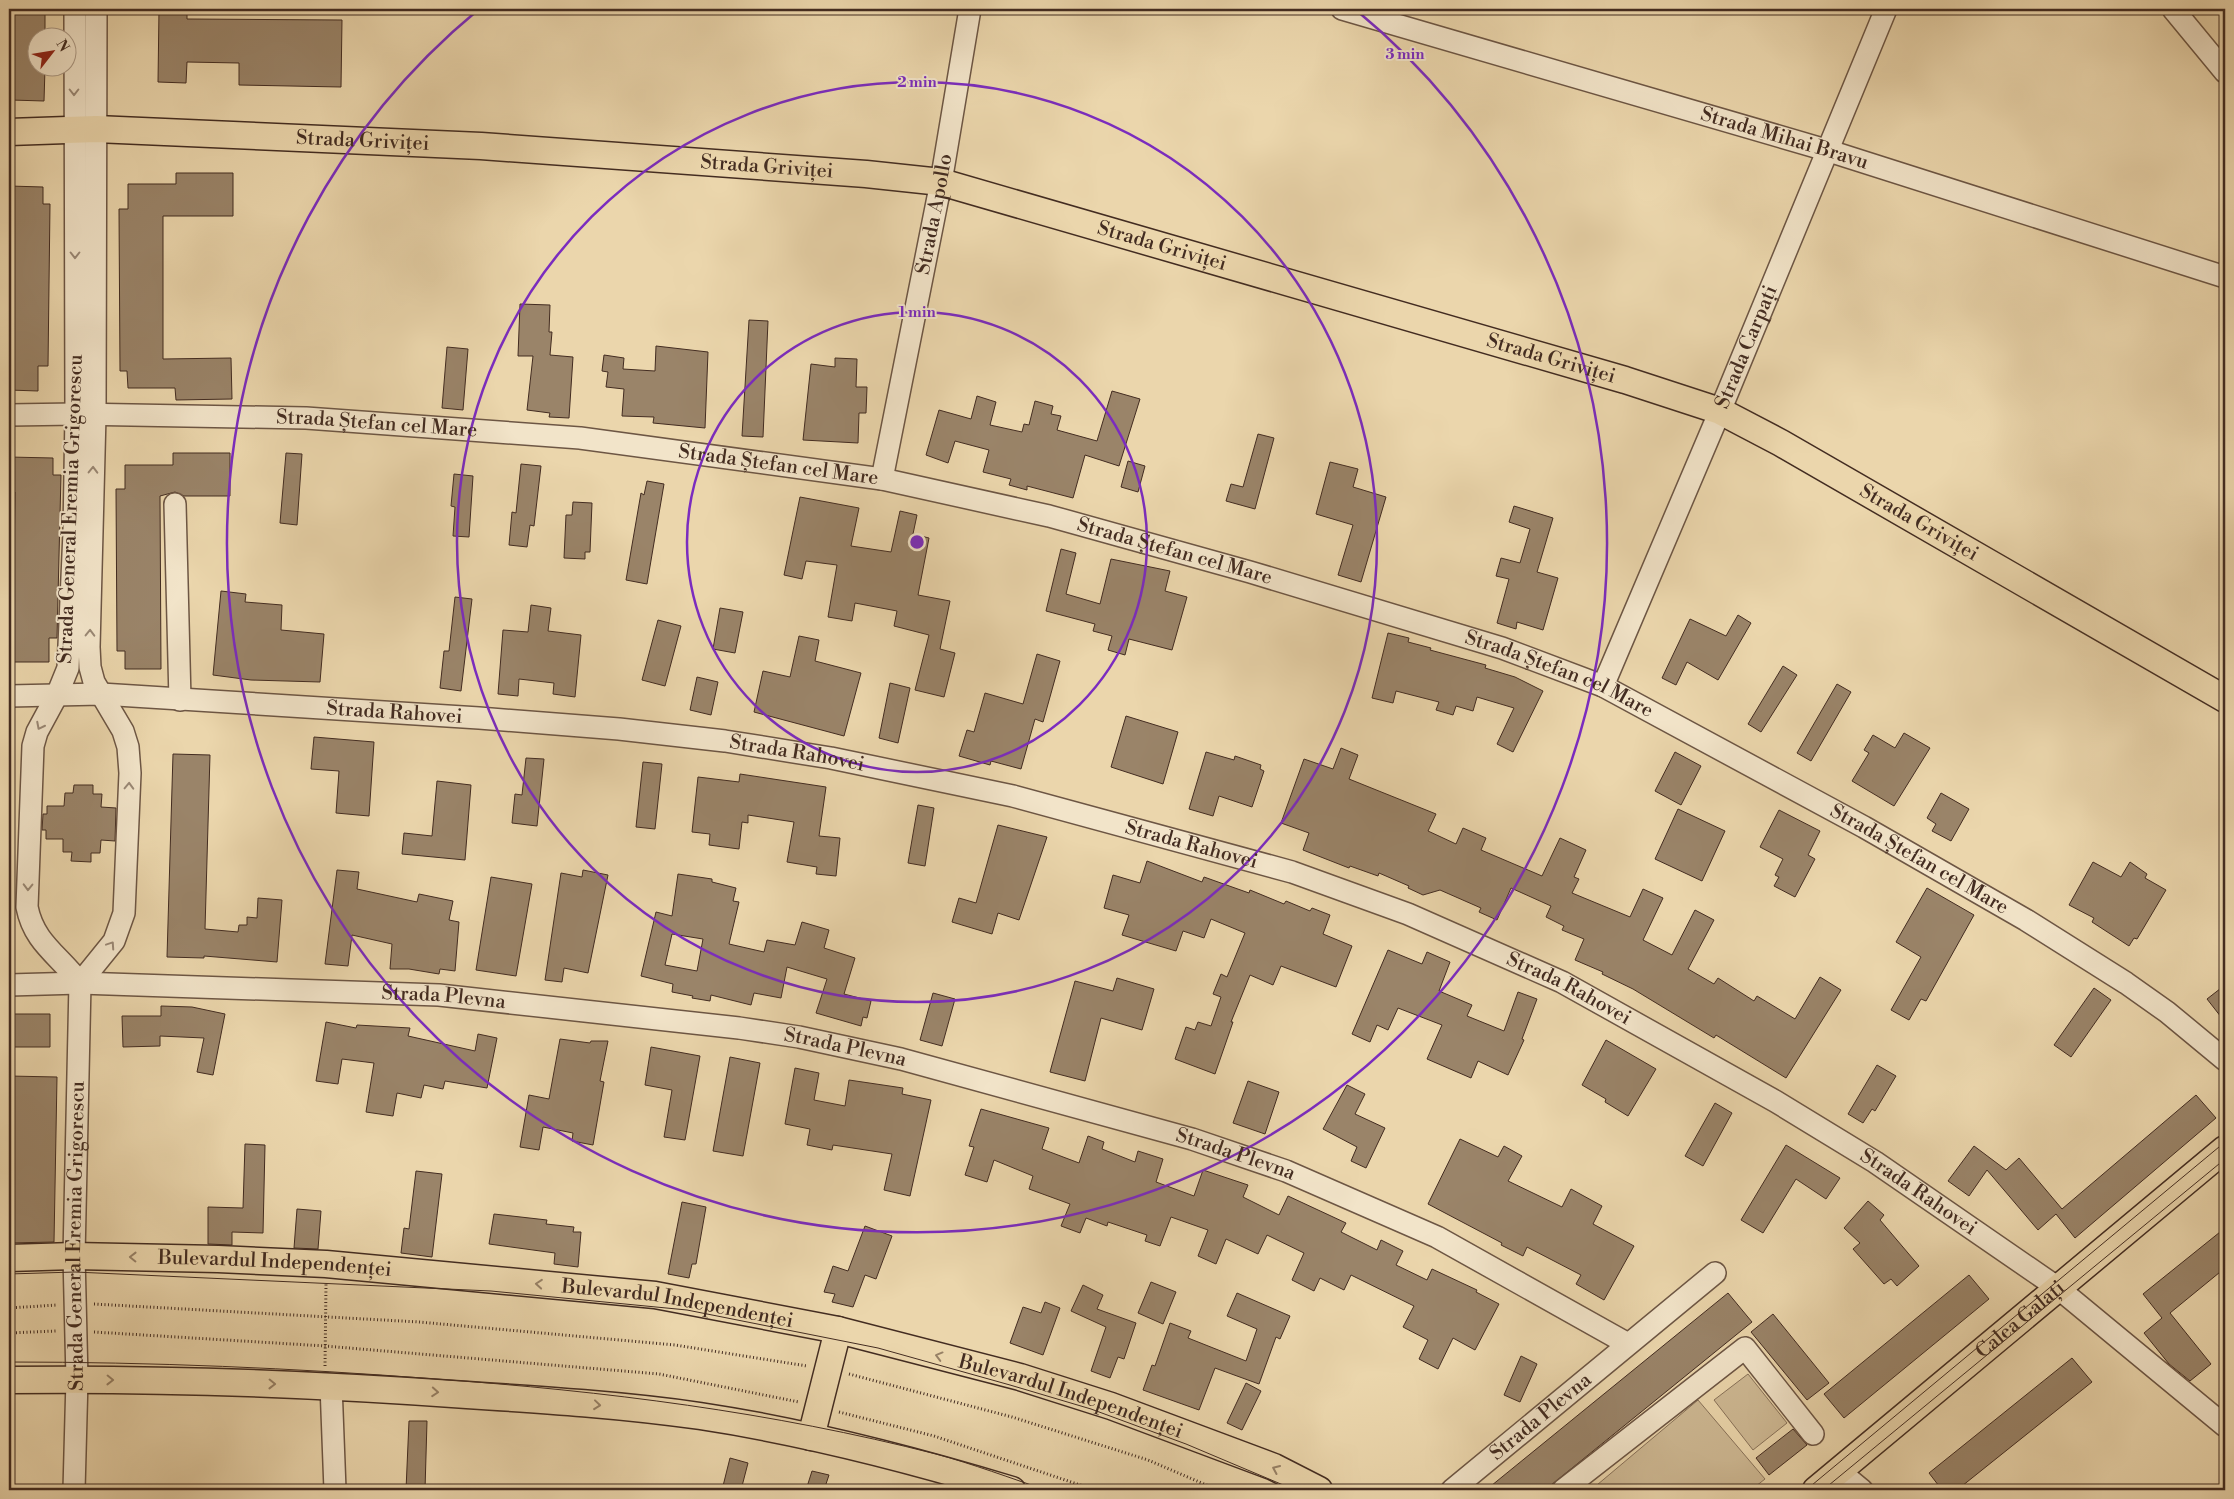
<svg xmlns="http://www.w3.org/2000/svg" width="2234" height="1499" viewBox="0 0 2234 1499" font-family="'Libre Bodoni',serif">
  <style>
    .green { fill: #ceb994; stroke: #88725a }
    .building { fill: #9a8469; stroke: #432c21; fill-rule: evenodd }
    .lines { fill: none; stroke-linecap: round; stroke-linejoin: round }
    .minor-casing { stroke: #6d5644; stroke-width: 24 }
    .major-casing { stroke: #432c21; stroke-width: 29 }
    .path { stroke: #432c21; stroke-width: 3; stroke-dasharray: 1 2.5; stroke-linecap: butt }
    .minor { stroke: #f2e4c9; stroke-width: 21 }
    .major { stroke: #ebd6ac; stroke-width: 26 }
    .tram { stroke: #432c21; stroke-width: 1 }
    .oneway { stroke: #9a8875 }
    .oneway2 { stroke: #978166 }
    .ring { fill: none; stroke: #7b2cbf; stroke-width: 2.5 }
    .labels { text-anchor: middle; dominant-baseline: central; stroke-width: 4; stroke-linejoin: round; paint-order: stroke }
    .street-label { font-size: 20px; fill: #432c21; stroke: #f2e4c9 }
    .centre { fill: #7b2cbf; stroke: #f2e4c9; stroke-width: 2.5 }
    .ring-label { font-size: 15px; text-anchor: middle; font-weight: bold; fill: #7b2cbf; stroke: #f2e4c9; stroke-width: 4; stroke-linejoin: round; paint-order: stroke }
  </style>
  <rect width="100%" height="100%" fill="#ebd6ac"/>
  <filter id="stains"><feTurbulence type="fractalNoise" baseFrequency=".004" numOctaves="4"/><feColorMatrix values="0 0 0 0 .2 0 0 0 0 .09 0 0 0 0 .02 0 0 0 .5 -.17"/></filter>
  <radialGradient id="worn" r=".72"><stop offset=".6" stop-color="#630" stop-opacity="0"/><stop offset="1" stop-color="#630" stop-opacity=".3"/></radialGradient>
  <path class="green" d="M1748,1374L1787,1423L1753,1450L1714,1400Z
    M1698,1400L1765,1479L1751,1490H1591Z"/>
  <path class="building" d="M12,9H45V38H38V68H45L44,101L11,100Z
    M159,9H187V19L342,20L341,87L239,85V63L187,62L186,83L158,82Z
    M176,173H233V216H163V359L231,358L232,399L176,400L175,388H128L127,371H120L119,209H128V184H176Z
    M9,186L43,187V204H50L48,366H38V391L9,390Z
    M520,304L550,305L549,332H552L550,355L573,357L569,418L549,417L550,413L527,410L533,356H518Z
    M749,320L768,321L763,437L742,436Z
    M656,346L708,352L705,428L653,423L654,417L622,416L624,389L606,387L608,372L602,371L604,355L624,358L623,369L655,371Z
    M447,347L468,349L463,410L442,408Z
    M835,358L857,359L856,387H867L866,413H859L858,443L803,440L811,364L835,367Z
    M1112,391L1140,399L1119,466L1085,455L1073,498L1027,486V490L1009,485L1011,479L983,472L989,450L955,441L948,463L926,455L939,410L971,419L977,396L996,402L990,425L1022,432L1024,424L1029,425L1035,401L1053,406L1051,414L1061,416L1057,430L1097,441Z
    M1258,434L1274,438L1255,509L1226,501L1231,484L1243,487Z
    M173,453H230V496H184L175,492L160,496L161,669H125V651H117L116,489H125V465H173Z
    M286,453L302,454L297,525L280,523Z
    M9,457L53,458V475H61L57,638H49V662H9V628H13L15,492H9Z
    M1128,461L1145,466L1138,492L1121,487Z
    M1330,462L1358,469L1353,487L1386,497L1361,582L1338,575L1353,525L1316,514Z
    M521,464L541,466L534,526L530,525L527,547L509,545L512,512L516,513Z
    M454,474L473,476L469,537L453,536L455,507L451,506Z
    M647,481L664,484L647,584L626,580L641,493L644,495Z
    M800,497L859,508L851,546L891,552L900,511L917,515L913,534L929,538L918,595L950,601L940,649L955,653L944,697L915,690L929,635L894,626L897,611L855,603L852,621L828,617L837,565L806,561L802,579L784,575Z
    M573,502L592,503L590,552H585V559L564,558L566,515H572Z
    M1514,506L1553,518L1537,572L1558,578L1543,630L1517,622L1516,629L1497,623L1509,579L1496,576L1501,558L1520,563L1530,529L1509,522Z
    M1061,549L1076,553L1066,594L1100,604L1111,559L1170,571L1165,591L1187,597L1172,650L1129,639L1125,655L1108,650L1112,636L1093,631L1095,624L1046,611Z
    M221,591L246,594L245,602L282,605L281,630L324,634L320,682L251,680L213,675Z
    M455,597L472,599L461,691L440,688L444,651H449Z
    M531,605L551,608L548,631L581,635L575,697L553,694L554,683L519,679L518,696L498,694L503,630L528,632Z
    M720,608L743,612L735,653L713,649Z
    M1738,615L1751,623L1718,680L1687,662L1676,685L1662,678L1690,619L1726,636Z
    M658,620L681,626L665,686L642,680Z
    M1388,633L1409,638L1408,642L1431,648L1430,650L1486,665L1485,668L1515,677L1543,691L1513,752L1497,744L1514,708L1477,697L1473,711L1456,706L1453,715L1436,710L1439,702L1396,691L1393,703L1372,698Z
    M799,636L819,640L815,661L861,673L844,736L754,712L763,671L790,677Z
    M1037,654L1060,661L1043,722L1035,719L1021,769L991,761L990,765L959,756L967,730L974,732L985,693L1023,704Z
    M1783,666L1797,675L1761,732L1748,724Z
    M697,677L718,682L711,715L690,710Z
    M890,683L910,688L898,743L879,738Z
    M1837,684L1851,692L1811,761L1797,753Z
    M1126,716L1178,732L1163,784L1111,767Z
    M1904,733L1930,748L1894,806L1852,781L1869,753L1864,750L1873,735L1895,748Z
    M314,737L374,742L369,816L336,813L339,771L311,769Z
    M1341,748L1358,755L1349,779L1436,814L1428,831L1456,844L1463,828L1486,838L1481,850L1542,876L1560,838L1586,850L1574,877L1579,879L1572,893L1630,917L1643,889L1663,898L1643,940L1672,955L1695,910L1714,920L1688,969L1714,984L1718,978L1754,1001L1757,996L1795,1019L1820,977L1841,990L1786,1078L1716,1035L1714,1038L1633,989L1602,974L1603,972L1575,960L1584,939L1562,930L1564,926L1546,917L1551,906L1511,888L1497,920L1479,912L1481,908L1440,890L1423,895L1408,888L1409,886L1379,873L1378,876L1350,866L1349,868L1303,850L1309,833L1281,823L1304,759L1333,769Z
    M1206,752L1234,760L1235,756L1261,765L1260,769L1264,771L1252,807L1219,796L1213,816L1189,809Z
    M1675,752L1701,766L1681,805L1655,791Z
    M173,754L210,755L205,929L238,932L239,925H247V917L257,918L258,898L282,900L277,962L204,956V958L167,957Z
    M526,758L544,759L537,826L512,823L515,794L522,795Z
    M643,762L662,764L655,829L636,827Z
    M740,774L826,787L819,836L840,838L836,876L816,874L817,867L787,862L794,822L748,815V823L742,822L739,849L709,845L710,834L692,832L698,777L739,782Z
    M437,781L471,785L465,860L402,854L404,833L432,836Z
    M74,785H93V794H102L101,807L116,808L115,841L101,840L100,853H91V862L71,861L72,852H63V839H46V830H42L43,814H47V806H64L65,793H73Z
    M1941,793L1969,809L1951,841L1932,831L1936,824L1927,818Z
    M918,805L934,808L925,866L908,863Z
    M1678,809L1725,831L1702,881L1655,859Z
    M1779,810L1820,831L1808,855L1815,859L1795,897L1774,886L1779,877L1775,875L1783,859L1760,847Z
    M998,825L1047,837L1019,920L998,913L992,934L952,922L959,898L976,903Z
    M1147,861L1202,882L1204,877L1249,893L1250,890L1284,904L1286,901L1310,911L1312,908L1330,915L1323,934L1352,946L1336,987L1281,966L1273,985L1250,975L1231,1022H1233L1215,1074L1175,1059L1186,1027L1195,1030L1198,1022L1211,1026L1221,997L1213,994L1221,974L1227,977L1245,933L1211,919L1204,938L1183,931L1176,951L1122,935L1129,915L1104,908L1113,875L1140,883Z
    M2093,862L2121,877L2130,862L2147,874L2145,878L2166,890L2137,939L2134,938L2129,946L2092,922L2094,918L2069,905Z
    M337,870L359,872L357,889L417,902L419,894L453,901L449,920L459,922L455,971L440,969L439,974L409,969H390L392,944L352,935L348,966L325,964Z
    M583,870L608,875L588,973L564,968L562,982L545,980L561,873L582,877Z
    M678,874L712,879V882L736,888L733,901L739,902L729,944L764,952L767,940L795,945L802,922L829,930L824,948L855,958L844,994L871,1001L867,1018L863,1017L861,1026L816,1013L827,979L787,967L781,998L754,993L751,1005L711,995L710,1001L692,998L693,996L672,992L673,984L641,976L656,912L672,916ZM672,934L703,939L697,971L665,965Z
    M491,877L532,884L516,976L476,970Z
    M1927,888L1974,915L1926,1001L1921,999L1909,1020L1891,1010L1921,957L1896,942Z
    M1388,950L1422,964L1427,952L1450,962L1439,991L1472,1005L1467,1016L1504,1031L1518,992L1537,999L1522,1039L1524,1040L1508,1075L1478,1061L1471,1078L1427,1059L1442,1025L1398,1008L1388,1030L1377,1025L1370,1042L1352,1034Z
    M1117,978L1154,989L1142,1030L1101,1018L1085,1081L1050,1072L1075,981L1113,991Z
    M2225,985V1022L2207,999Z
    M2094,988L2111,1000L2071,1057L2054,1045Z
    M933,993L955,999L942,1046L920,1040Z
    M161,1006L192,1007L225,1014L213,1075L197,1072L204,1038L160,1036V1046L123,1047L122,1016H161Z
    M9,1014H50V1047H9Z
    M326,1022L356,1028L357,1025L410,1028L408,1036L475,1051L478,1034L497,1038L487,1088L445,1081L443,1089L424,1085L421,1098L397,1093L393,1116L366,1112L374,1063L342,1059L338,1084L316,1081Z
    M560,1039L590,1043L591,1041H608L600,1081L604,1082L593,1145L572,1141L573,1133L543,1127L539,1150L520,1147L529,1095L549,1099Z
    M1606,1040L1656,1069L1628,1116L1605,1102L1606,1099L1582,1085Z
    M651,1047L700,1056L685,1140L664,1137L672,1090L645,1085Z
    M730,1057L760,1063L743,1156L713,1151Z
    M1877,1065L1896,1076L1875,1111L1872,1109L1863,1123L1848,1114Z
    M795,1068L819,1073L814,1100L845,1106L849,1080L903,1088L902,1094L931,1100L910,1196L884,1190L892,1154L833,1145L832,1150L807,1145L810,1129L785,1124Z
    M9,1076L57,1077L54,1242L9,1243Z
    M1248,1081L1279,1092L1265,1134L1233,1123Z
    M1347,1085L1365,1094L1355,1114L1385,1128L1366,1168L1351,1161L1357,1147L1323,1129Z
    M2196,1095L2216,1118L2075,1238L2056,1214L2038,1230L1987,1170L1969,1196L1948,1181L1974,1146L2006,1170L2019,1158L2062,1209Z
    M1715,1103L1732,1113L1703,1166L1685,1156Z
    M981,1109L1049,1128L1042,1149L1079,1163L1088,1136L1104,1142L1102,1149L1135,1162L1138,1151L1163,1159L1156,1182L1194,1196L1203,1170L1248,1185L1243,1197L1279,1215L1288,1196L1346,1223L1341,1232L1377,1250L1381,1240L1403,1251L1396,1265L1427,1280L1432,1269L1477,1290L1476,1292L1499,1304L1475,1350L1453,1338L1438,1369L1419,1359L1428,1340L1403,1327L1414,1306L1351,1275L1344,1290L1320,1278L1314,1291L1292,1280L1304,1253L1267,1235L1258,1254L1226,1239L1216,1264L1198,1256L1208,1230L1171,1217L1160,1246L1145,1241L1147,1235L1108,1222L1107,1226L1086,1218L1080,1233L1061,1226L1070,1204L1029,1189L1033,1176L994,1160L987,1182L965,1175L974,1147L969,1146Z
    M1460,1139L1498,1157L1504,1146L1522,1156L1508,1181L1562,1207L1571,1189L1602,1206L1593,1224L1634,1246L1604,1300L1576,1284L1581,1275L1527,1247L1523,1256L1501,1245L1502,1243L1428,1204Z
    M245,1144L265,1145L263,1233L232,1232V1245L208,1244V1207L243,1208Z
    M1786,1145L1840,1178L1826,1199L1796,1179L1763,1233L1741,1220Z
    M416,1171L442,1174L432,1257L401,1253L404,1228L409,1229Z
    M1868,1201L1884,1215L1880,1220L1919,1266L1897,1286L1891,1279L1884,1284L1853,1249L1860,1243L1844,1228Z
    M682,1202L706,1207L696,1264H692L689,1278L668,1274Z
    M297,1209L321,1211L318,1249L294,1248Z
    M494,1214L547,1220L546,1224L574,1227L573,1232H581L578,1267L554,1264L555,1253L489,1244Z
    M865,1226L892,1236L876,1279L865,1275L853,1307L832,1302L835,1294L824,1292L833,1266L848,1271Z
    M2225,1228V1268L2170,1313L2211,1364L2190,1381L2169,1364L2144,1333L2162,1318L2143,1294Z
    M1969,1275L1989,1299L1844,1418L1824,1394Z
    M1151,1282L1176,1292L1163,1324L1138,1313Z
    M1083,1285L1103,1295L1097,1309L1136,1323L1124,1359L1118,1357L1110,1378L1091,1371L1106,1327L1071,1311Z
    M1237,1293L1290,1316L1280,1339L1276,1337L1259,1384L1215,1368L1199,1410L1143,1390L1152,1365L1155,1366L1170,1323L1191,1331L1188,1338L1246,1361L1257,1329L1227,1316Z
    M1728,1293L1752,1322L1545,1490H1486Z
    M1045,1302L1060,1308L1043,1355L1010,1343L1023,1307L1041,1313Z
    M1773,1314L1829,1383L1807,1400L1751,1332Z
    M1521,1356L1537,1364L1520,1402L1504,1395Z
    M2072,1358L2092,1382L1957,1490H1942L1929,1473Z
    M1246,1383L1261,1391L1242,1430L1227,1423Z
    M409,1421H427L425,1490H406Z
    M1793,1429L1807,1445L1769,1475L1756,1458Z
    M730,1458L748,1463L741,1490H722Z
    M812,1471L829,1475L824,1490H806Z"/>
  <g class="lines">
    <defs>
      <g id="minor">
        <path d="M75,9L76,414L74,532L68,668L57,695L37,732L33,746L27,907C34,943 59,955 80,983"/>
        <path id="s1" d="M1342,9L1826,150L2225,277"/>
        <path d="M2173,9L2225,72"/>
        <path id="s2" d="M9,415L76,414L306,418L580,438L882,479L1049,516L1250,572L1502,648L1603,686L1864,827L2026,920L2126,983L2167,1012L2225,1060"/>
        <path id="s3" d="M882,479L941,182L970,9"/>
        <path d="M175,504L180,700"/>
        <path id="s4" d="M1603,686L1720,411L1886,9"/>
        <path id="s5" d="M9,696L101,694L479,718L619,729L725,741L831,758L1013,796L1292,872L1408,914L1562,982L1775,1101L1875,1162L2058,1288L2225,1426"/>
        <path id="s6" d="M9,985L80,983L439,995L739,1028L799,1037L901,1059L1192,1139L1286,1171L1437,1237L1628,1344"/>
        <path d="M331,1385L335,1490"/>
        <path d="M1839,1471L1862,1490"/>
        <path id="s7" d="M74,1490L77,1379L74,1256L80,983L114,941L124,913L130,773L128,747L123,731L94,682L90,667L89,647L95,415L96,9"/>
        <path id="s8" d="M1452,1490L1715,1273"/>
        <path d="M1563,1490L1745,1348L1813,1434"/>
      </g>
      <g id="major">
        <path id="s9" d="M9,132L96,129L481,146L866,174L941,182L1625,380L1720,411L1781,443L2225,699"/>
        <path id="s10" d="M9,1258L74,1256L218,1259L326,1264L655,1295L838,1330L1020,1377L1111,1406L1274,1467L1319,1490"/>
        <path d="M9,1380C162,1378 314,1384 467,1395C545,1400 623,1405 700,1416C806,1432 910,1459 1012,1490"/>
        <path d="M811,1437L838,1330"/>
        <path id="s11" d="M1816,1490L2225,1149"/>
      </g>
    </defs>
    <use href="#minor" class="minor-casing"/>
    <use href="#major" class="major-casing"/>
    <path class="path" d="M94,1304L419,1322L675,1345L807,1366
      M9,1308L57,1305
      M94,1332L325,1346L659,1374L799,1402
      M9,1333L56,1331
      M325,1366L326,1284
      M849,1374L1012,1417L1148,1460L1218,1490
      M839,1412L934,1436L1095,1490"/>
    <use href="#minor" class="minor"/>
    <use href="#major" class="major"/>
    <path class="tram" d="M9,1274L75,1272L491,1291L687,1310L878,1348L1010,1385L1091,1409L1186,1444L1295,1490
      M9,1362C152,1362 293,1368 436,1379C604,1391 772,1412 936,1454C973,1464 1010,1478 1046,1490
      M1806,1490L2225,1142
      M1823,1490L2225,1159"/>
  </g>
  <defs><path id="oneway-chevron" d="M-2-3.5L2.5 0L-2 3.5" fill="none" stroke-width="1.6" stroke-linecap="round" stroke-linejoin="round" transform="scale(1.25)"/></defs>
  <g class="oneway">
    <use href="#oneway-chevron" transform="translate(74 92) rotate(90)"/>
    <use href="#oneway-chevron" transform="translate(75 255) rotate(90)"/>
    <use href="#oneway-chevron" transform="translate(93 470) rotate(-89)"/>
    <use href="#oneway-chevron" transform="translate(90 633) rotate(-89)"/>
    <use href="#oneway-chevron" transform="translate(40 726) rotate(117)"/>
    <use href="#oneway-chevron" transform="translate(129 786) rotate(-88)"/>
    <use href="#oneway-chevron" transform="translate(28 887) rotate(91)"/>
    <use href="#oneway-chevron" transform="translate(111 945) rotate(-56)"/>
  </g>
  <g class="oneway2">
    <use href="#oneway-chevron" transform="translate(133 1257) rotate(-179)"/>
    <use href="#oneway-chevron" transform="translate(539 1284) rotate(-175)"/>
    <use href="#oneway-chevron" transform="translate(939 1356) rotate(-165)"/>
    <use href="#oneway-chevron" transform="translate(110 1380) rotate(1)"/>
    <use href="#oneway-chevron" transform="translate(272 1384) rotate(1)"/>
    <use href="#oneway-chevron" transform="translate(435 1392) rotate(4)"/>
    <use href="#oneway-chevron" transform="translate(597 1405) rotate(6)"/>
    <use href="#oneway-chevron" transform="translate(1276 1469) rotate(-156)"/>
  </g>
  <g class="ring">
    <circle cx="917" cy="542" r="230"/>
    <circle cx="917" cy="542" r="460"/>
    <path d="M1356 10A690 690 0 1 1 478 10"/>
  </g>
  <g class="labels">
    <g class="street-label">
      <text stroke="none"><textPath href="#s1" startOffset="461">Strada Mihai Bravu</textPath></text>
      <text stroke="none"><textPath href="#s9" startOffset="354">Strada Griviței</textPath></text>
      <text stroke="none"><textPath href="#s9" startOffset="759">Strada Griviței</textPath></text>
      <text stroke="none"><textPath href="#s3" startOffset="270">Strada Apollo</textPath></text>
      <text stroke="none"><textPath href="#s9" startOffset="1164">Strada Griviței</textPath></text>
      <text stroke="none"><textPath href="#s4" startOffset="368">Strada Carpați</textPath></text>
      <text stroke="none"><textPath href="#s9" startOffset="1569">Strada Griviței</textPath></text>
      <text stroke="none"><textPath href="#s2" startOffset="368">Strada Ștefan cel Mare</textPath></text>
      <text stroke="none"><textPath href="#s2" startOffset="772">Strada Ștefan cel Mare</textPath></text>
      <text transform="translate(71 509) rotate(-88)">Strada General Eremia Grigorescu</text>
      <text stroke="none"><textPath href="#s9" startOffset="1974">Strada Griviței</textPath></text>
      <text stroke="none"><textPath href="#s2" startOffset="1178">Strada Ștefan cel Mare</textPath></text>
      <text stroke="none"><textPath href="#s2" startOffset="1582">Strada Ștefan cel Mare</textPath></text>
      <text stroke="none"><textPath href="#s5" startOffset="386">Strada Rahovei</textPath></text>
      <text stroke="none"><textPath href="#s5" startOffset="791">Strada Rahovei</textPath></text>
      <text stroke="none"><textPath href="#s5" startOffset="1196">Strada Rahovei</textPath></text>
      <text stroke="none"><textPath href="#s2" startOffset="1988">Strada Ștefan cel Mare</textPath></text>
      <text stroke="none"><textPath href="#s5" startOffset="1601">Strada Rahovei</textPath></text>
      <text stroke="none"><textPath href="#s6" startOffset="435">Strada Plevna</textPath></text>
      <text stroke="none"><textPath href="#s6" startOffset="840">Strada Plevna</textPath></text>
      <text stroke="none"><textPath href="#s6" startOffset="1245">Strada Plevna</textPath></text>
      <text stroke="none"><textPath href="#s5" startOffset="2006">Strada Rahovei</textPath></text>
      <text stroke="none"><textPath href="#s7" startOffset="254">Strada General Eremia Grigorescu</textPath></text>
      <text stroke="none"><textPath href="#s10" startOffset="266">Bulevardul Independenței</textPath></text>
      <text stroke="none"><textPath href="#s10" startOffset="671">Bulevardul Independenței</textPath></text>
      <text stroke="none"><textPath href="#s11" startOffset="266">Calea Galați</textPath></text>
      <text stroke="none"><textPath href="#s10" startOffset="1076">Bulevardul Independenței</textPath></text>
      <text stroke="none"><textPath href="#s8" startOffset="115">Strada Plevna</textPath></text>
    </g>
  </g>
  <circle cx="917" cy="542" r="8" class="centre"/>
  <g class="ring-label">
    <text x="1405" y="59">3 min</text>
    <text x="917" y="87">2 min</text>
    <text x="917" y="317">1 min</text>
  </g>
  <rect width="2234" height="1499" fill="none" stroke="#ebd6ac" stroke-width="30"/>
  <rect x="10" y="10" width="2214" height="1479" fill="none" stroke="#432c21" stroke-width="2.5"/>
  <rect x="15" y="15" width="2204" height="1469" fill="none" stroke="#432c21"/>
  <g transform="translate(52 52) rotate(59)"><circle r="24" fill="#f2e4c9" stroke="#ac9a86"/>
  <path d="M0-4L9 19L0 12L-9 19Z" fill="#8f2418"/>
  <text y="-8" font-size="14" font-weight="bold" text-anchor="middle" fill="#432c21">N</text>
  </g>
  <rect width="100%" height="100%" filter="url(#stains)"/>
  <rect width="100%" height="100%" fill="url(#worn)"/>
</svg>
